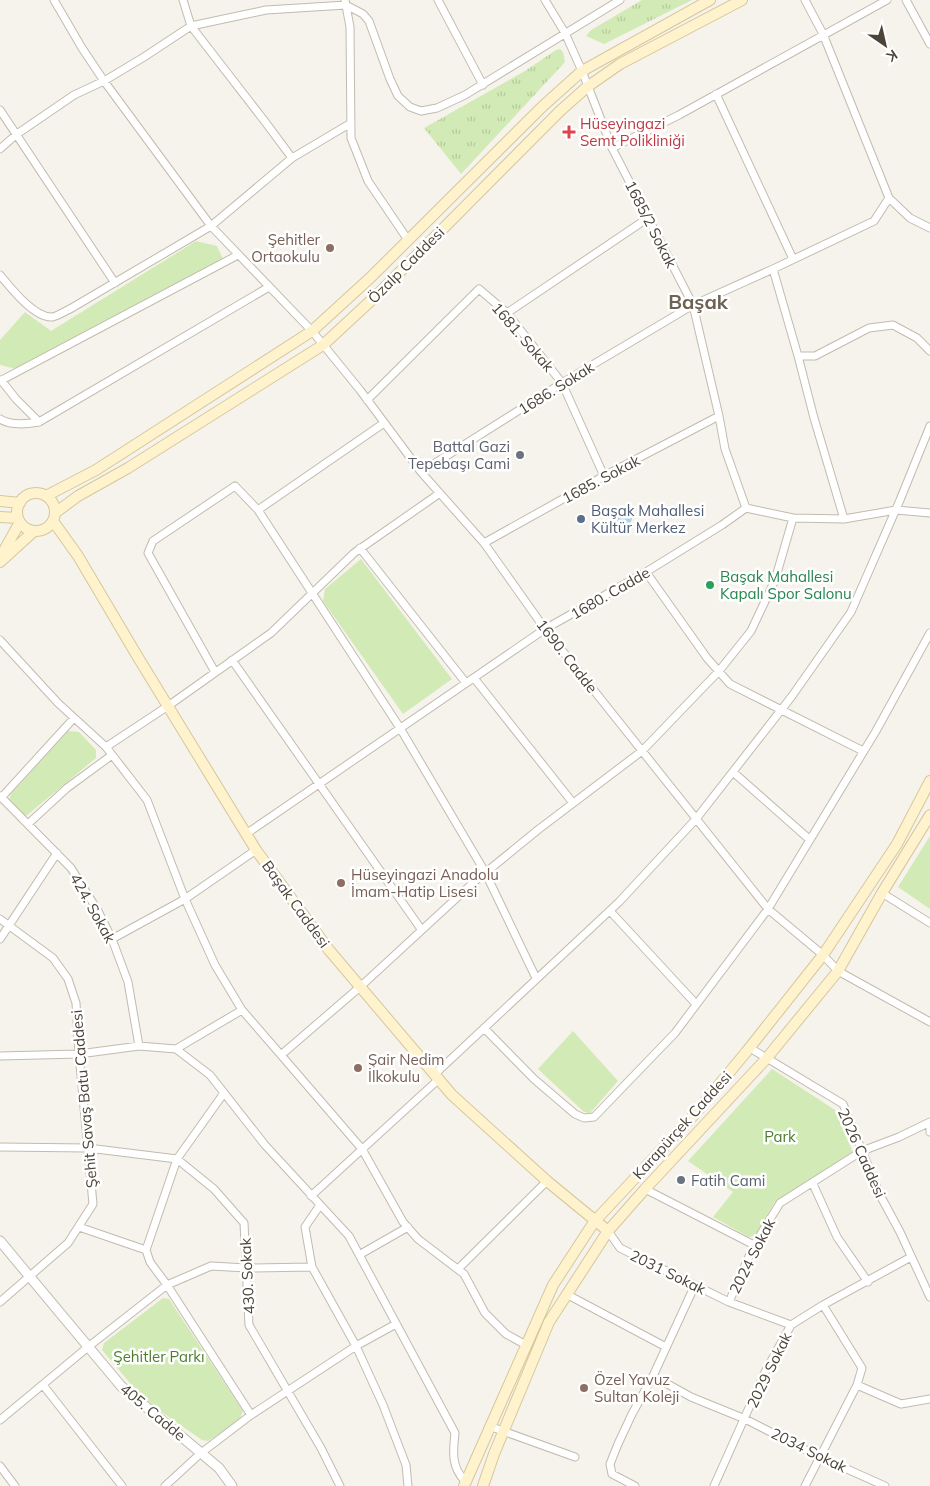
<svg xmlns="http://www.w3.org/2000/svg" width="930" height="1486" viewBox="0 0 930 1486" font-family="Mulish,sans-serif">
  <style>
    .grass { fill: url(#grass-tufts) }
    .park { fill: #d2eab5 }
    .water { fill: url(#water-ripples) }
    .lines { fill: none; stroke-linecap: round; stroke-linejoin: round }
    .minor-casing { stroke: #c2bbae; stroke-width: 9 }
    .tertiary-casing { stroke: #c2bbae; stroke-width: 11 }
    .secondary-casing { stroke: #d6c79b; stroke-width: 12 }
    .minor { stroke: #fff; stroke-width: 7 }
    .tertiary { stroke: #fff; stroke-width: 9 }
    .secondary { stroke: #fff3cd; stroke-width: 10 }
    .health-dot { fill: #e0444e; stroke: #fff; stroke-width: 2 }
    .education-dot { fill: #8d6e63; stroke: #fff; stroke-width: 2 }
    .worship-dot { fill: #6b7280; stroke: #fff; stroke-width: 2 }
    .service-dot { fill: #5c6f8a; stroke: #fff; stroke-width: 2 }
    .leisure-dot { fill: #2e9e5b; stroke: #fff; stroke-width: 2 }
    .labels { text-anchor: middle; dominant-baseline: central; stroke-width: 5; stroke-linejoin: round; paint-order: stroke }
    .health-label { font-size: 15px; fill: #be3a42; stroke: #fff; text-anchor: start }
    .street-label { font-size: 15px; fill: #4b4439; stroke: #fff }
    .education-label { font-size: 15px; fill: #785e54; stroke: #fff; text-anchor: start }
    .worship-label { font-size: 15px; fill: #5b616d; stroke: #fff; text-anchor: end }
    .service-label { font-size: 15px; fill: #4e5e75; stroke: #fff; text-anchor: start }
    .leisure-label { font-size: 15px; fill: #27864d; stroke: #fff; text-anchor: start }
    .park-label { font-size: 15px; fill: #4a7f2a; stroke: #fff }
    .district-label { font-size: 20px; font-weight: bold; fill: #6e6250; stroke: #fff }
  </style>
  <defs>
    <pattern id="grass-tufts" width="24" height="20" patternUnits="userSpaceOnUse" patternTransform="scale(1.25)"><rect width="24" height="20" fill="#d2eab5"/><path d="M3 7l-1-3M5 7V3M7 7l1-3M15 17l-1-3M17 17v-4M19 17l1-3" fill="none" stroke="#b6ca9c"/></pattern>
    <pattern id="water-ripples" width="26" height="14" patternUnits="userSpaceOnUse" patternTransform="scale(1.25)"><rect width="26" height="14" fill="#a9d4f2"/><path d="M2 4q2-2 4 0t4 0M15 11q2-2 4 0t4 0" fill="none" stroke="#8caec5"/></pattern>
  </defs>
  <rect width="100%" height="100%" fill="#f6f3ec"/>
  <path class="grass" d="M642,0H692L604,44L586,36L591,30Z
    M560,49L563,52L565,62L461,174L424,128L525,71L556,50Z"/>
  <path class="park" d="M196,241L217,246L223,259L16,369L0,365V340L25,312L51,331Z
    M361,559L452,679L403,714L323,601L325,589Z
    M68,731L79,732L96,750V758L26,816L11,804L9,800L11,794Z
    M930,836V909L898,887Z
    M573,1031L618,1081L590,1113L584,1112L538,1069Z
    M772,1069L835,1110L853,1152L774,1203L755,1236L749,1237L713,1217L733,1192L688,1161Z
    M163,1298L169,1299L243,1411L239,1421L208,1441L202,1440L156,1408L135,1389L102,1350L104,1343Z"/>
  <path class="water" d="M616 518a8 8 0 1 1 16 0a8 8 0 1 1-16 0Z"/>
  <g class="lines">
    <defs>
      <path id="minor" d="M54,0L82,48L104,81L211,226L312,331L360,390L421,472L484,543L545,629L768,909L823,955L838,971L930,1022
        M183,0L191,26L266,123L292,158
        M345,0L350,27L351,138L368,181L408,240
        M438,0L483,85
        M545,0L565,33L582,71L612,148L693,305L719,416L725,449L746,508
        M906,0L930,44
        M716,94L793,259
        M0,110L115,283
        M612,148L679,115L887,0
        M0,149L17,134L74,95L104,81L144,57L191,26L266,10L346,5L363,14L369,21L390,79L398,96L410,107L421,111L437,108L465,95L620,0
        M889,198L910,218L930,228
        M773,269L798,356H815L869,328L893,325L917,338L930,351
        M0,275C11,288 34,318 52,317C58,316 65,311 70,309L211,226L292,158L351,123
        M507,313L648,218
        M798,356L814,418L844,519
        M1,380L16,399L39,422
        M0,381L238,255
        M367,400L479,289L507,313L562,383L604,476
        M0,419C11,426 27,424 39,422L269,287
        M421,472L562,383L693,305L773,269L874,221L889,198L823,34L805,0
        M258,510L384,423
        M484,543L604,476L719,416
        M360,548L466,683
        M646,572L707,658L730,684L863,751
        M0,640L58,703L106,747L168,706L271,633L354,553L440,493
        M232,660L421,929
        M215,672L148,553L153,541L235,486L258,510L400,728L485,872L536,978
        M474,678L573,803
        M106,747L147,800L185,899L215,965L242,1010L281,1055
        M733,772L809,839
        M0,796L71,868L98,911L112,939L128,982L139,1046
        M1,798L74,718
        M28,824L67,788L112,755
        M246,834L545,629L646,572L722,525L746,508L793,518L844,519L896,510L930,513
        M882,893L930,923
        M610,911L696,1004
        M0,919L53,958L68,979L76,1003L79,1054L93,1204L68,1243L0,1302
        M0,939L57,853
        M112,939L185,899L256,850
        M484,1028L534,1079L575,1114L584,1118L594,1117L675,1033L768,909L876,731L930,633
        M750,1048L843,1104L880,1195L900,1232L930,1297
        M176,1049L210,1075L265,1145L349,1236L455,1433C453,1451 451,1467 465,1481
        M0,1056L79,1054L139,1046L176,1049L242,1010
        M435,1074L619,902L696,819L792,696L851,612L900,500L930,426
        M224,1093L177,1159L146,1250L150,1262L167,1285L251,1415
        M930,1127V1132
        M0,1147L88,1148L177,1159L214,1189L244,1223L249,1325L321,1448L340,1486
        M813,1184L837,1237L868,1282
        M645,1189L754,1245
        M311,1196L439,1079
        M320,1205L305,1227L312,1267L356,1346L383,1405L406,1465L408,1486
        M79,1227L146,1250
        M608,1231L620,1248L729,1302L791,1325
        M359,1255L408,1227
        M458,1269L547,1181
        M568,1295L666,1347
        M729,1302L754,1245L780,1203L862,1151L899,1137L930,1122
        M526,1345L506,1334L485,1313L464,1274L418,1239L403,1222L362,1149L281,1055L360,987L474,882L539,829L642,751L719,671L751,631L775,580L793,518
        M653,1376L691,1397L745,1419L820,1457L885,1486
        M43,1385L122,1486
        M857,1385L901,1404L930,1399
        M0,1420L88,1347L167,1285L211,1266L247,1268L312,1267
        M489,1426L575,1457
        M0,1466L15,1486
        M165,1486L201,1453L251,1415L356,1346L396,1324
        M635,1486L612,1474L610,1464L618,1444L632,1414L653,1376L695,1285
        M714,1486L765,1372L791,1325L823,1305L911,1257
        M805,1486L857,1385L862,1368L823,1305"/>
      <path id="tertiary" d="M0,1241L121,1386L219,1468L232,1486"/>
      <path id="secondary" d="M17 512a19 19 0 1 1 38 0a19 19 0 1 1-38 0Z
        M46,496L96,470L312,331L370,278L543,106L582,71L710,0
        M0,501L20,503
        M55,513L78,496L128,468L323,345L377,295L560,111L587,87L620,64L742,0
        M0,517L18,518
        M53,521L78,556L139,659L256,850L329,950L452,1095L547,1181L608,1231
        M1,556L20,522
        M0,562L34,531
        M464,1486L553,1285L594,1222L693,1116L747,1051L823,955L897,844L930,781
        M483,1486L494,1454L549,1322L608,1231L645,1189L766,1059L838,971L882,893L930,815"/>
    </defs>
    <use href="#minor" class="minor-casing"/>
    <use href="#tertiary" class="tertiary-casing"/>
    <use href="#secondary" class="secondary-casing"/>
    <use href="#minor" class="minor"/>
    <use href="#tertiary" class="tertiary"/>
    <use href="#secondary" class="secondary"/>
  </g>
  <path class="health-dot" d="M566.5 124.5h5v5h5v5h-5v5h-5v-5h-5v-5h5z"/>
  <g class="education-dot">
    <circle cx="330" cy="248" r="5"/>
    <circle cx="341" cy="883" r="5"/>
    <circle cx="358" cy="1068" r="5"/>
    <circle cx="584" cy="1388" r="5"/>
  </g>
  <g class="worship-dot">
    <circle cx="520" cy="455" r="5"/>
    <circle cx="681" cy="1180" r="5"/>
  </g>
  <circle class="service-dot" cx="581" cy="519" r="5"/>
  <circle class="leisure-dot" cx="710" cy="585" r="5"/>
  <g class="labels">
    <g class="health-label">
      <text x="580" y="123">Hüseyingazi<tspan x="580" dy="17">Semt Polikliniği</tspan></text>
    </g>
    <g class="street-label">
      <text transform="translate(651 224) rotate(63)">1685/2 Sokak</text>
      <text transform="translate(406 265) rotate(-45)">Özalp Caddesi</text>
      <text transform="translate(523 337) rotate(49)">1681. Sokak</text>
      <text transform="translate(556 388) rotate(-32)">1686. Sokak</text>
      <text transform="translate(601 479) rotate(-28)">1685. Sokak</text>
      <text transform="translate(610 593) rotate(-30)">1680. Cadde</text>
      <text transform="translate(567 656) rotate(52)">1690. Cadde</text>
      <text transform="translate(296 904) rotate(54)">Başak Caddesi</text>
      <text transform="translate(93 908) rotate(61)">424. Sokak</text>
      <text transform="translate(84 1099) rotate(-95)">Şehit Savaş Batu Caddesi</text>
      <text transform="translate(682 1125) rotate(-48)">Karapürçek Caddesi</text>
      <text transform="translate(862 1153) rotate(66)">2026 Caddesi</text>
      <text transform="translate(752 1256) rotate(-63)">2024 Sokak</text>
      <text transform="translate(668 1272) rotate(26)">2031 Sokak</text>
      <text transform="translate(247 1276) rotate(-93)">430. Sokak</text>
      <text transform="translate(769 1370) rotate(-64)">2029 Sokak</text>
      <text transform="translate(153 1412) rotate(40)">405. Cadde</text>
      <text transform="translate(809 1450) rotate(26)">2034 Sokak</text>
    </g>
    <g class="education-label">
      <text x="320" y="239" text-anchor="end">Şehitler<tspan x="320" dy="17">Ortaokulu</tspan></text>
      <text x="351" y="874">Hüseyingazi Anadolu<tspan x="351" dy="17">İmam-Hatip Lisesi</tspan></text>
      <text x="368" y="1059">Şair Nedim<tspan x="368" dy="17">İlkokulu</tspan></text>
      <text x="594" y="1379">Özel Yavuz<tspan x="594" dy="17">Sultan Koleji</tspan></text>
    </g>
    <g class="worship-label">
      <text x="510" y="446">Battal Gazi<tspan x="510" dy="17">Tepebaşı Cami</tspan></text>
      <text x="691" y="1180" text-anchor="start">Fatih Cami</text>
    </g>
    <g class="service-label">
      <text x="591" y="510">Başak Mahallesi<tspan x="591" dy="17">Kültür Merkez</tspan></text>
    </g>
    <g class="leisure-label">
      <text x="720" y="576">Başak Mahallesi<tspan x="720" dy="17">Kapalı Spor Salonu</tspan></text>
    </g>
    <g class="park-label">
      <text x="780" y="1136">Park</text>
      <text x="159" y="1356">Şehitler Parkı</text>
    </g>
    <g class="district-label">
      <text x="698" y="301">Başak</text>
    </g>
  </g>
  <g transform="translate(885 45) rotate(146)" stroke="#ffffff" stroke-width="4" paint-order="stroke">
  <path d="M0-4L9 19L0 12L-9 19Z" fill="#4b4439"/>
  <text y="-8" font-size="14" font-weight="bold" text-anchor="middle" fill="#4b4439">K</text>
  </g>
</svg>
